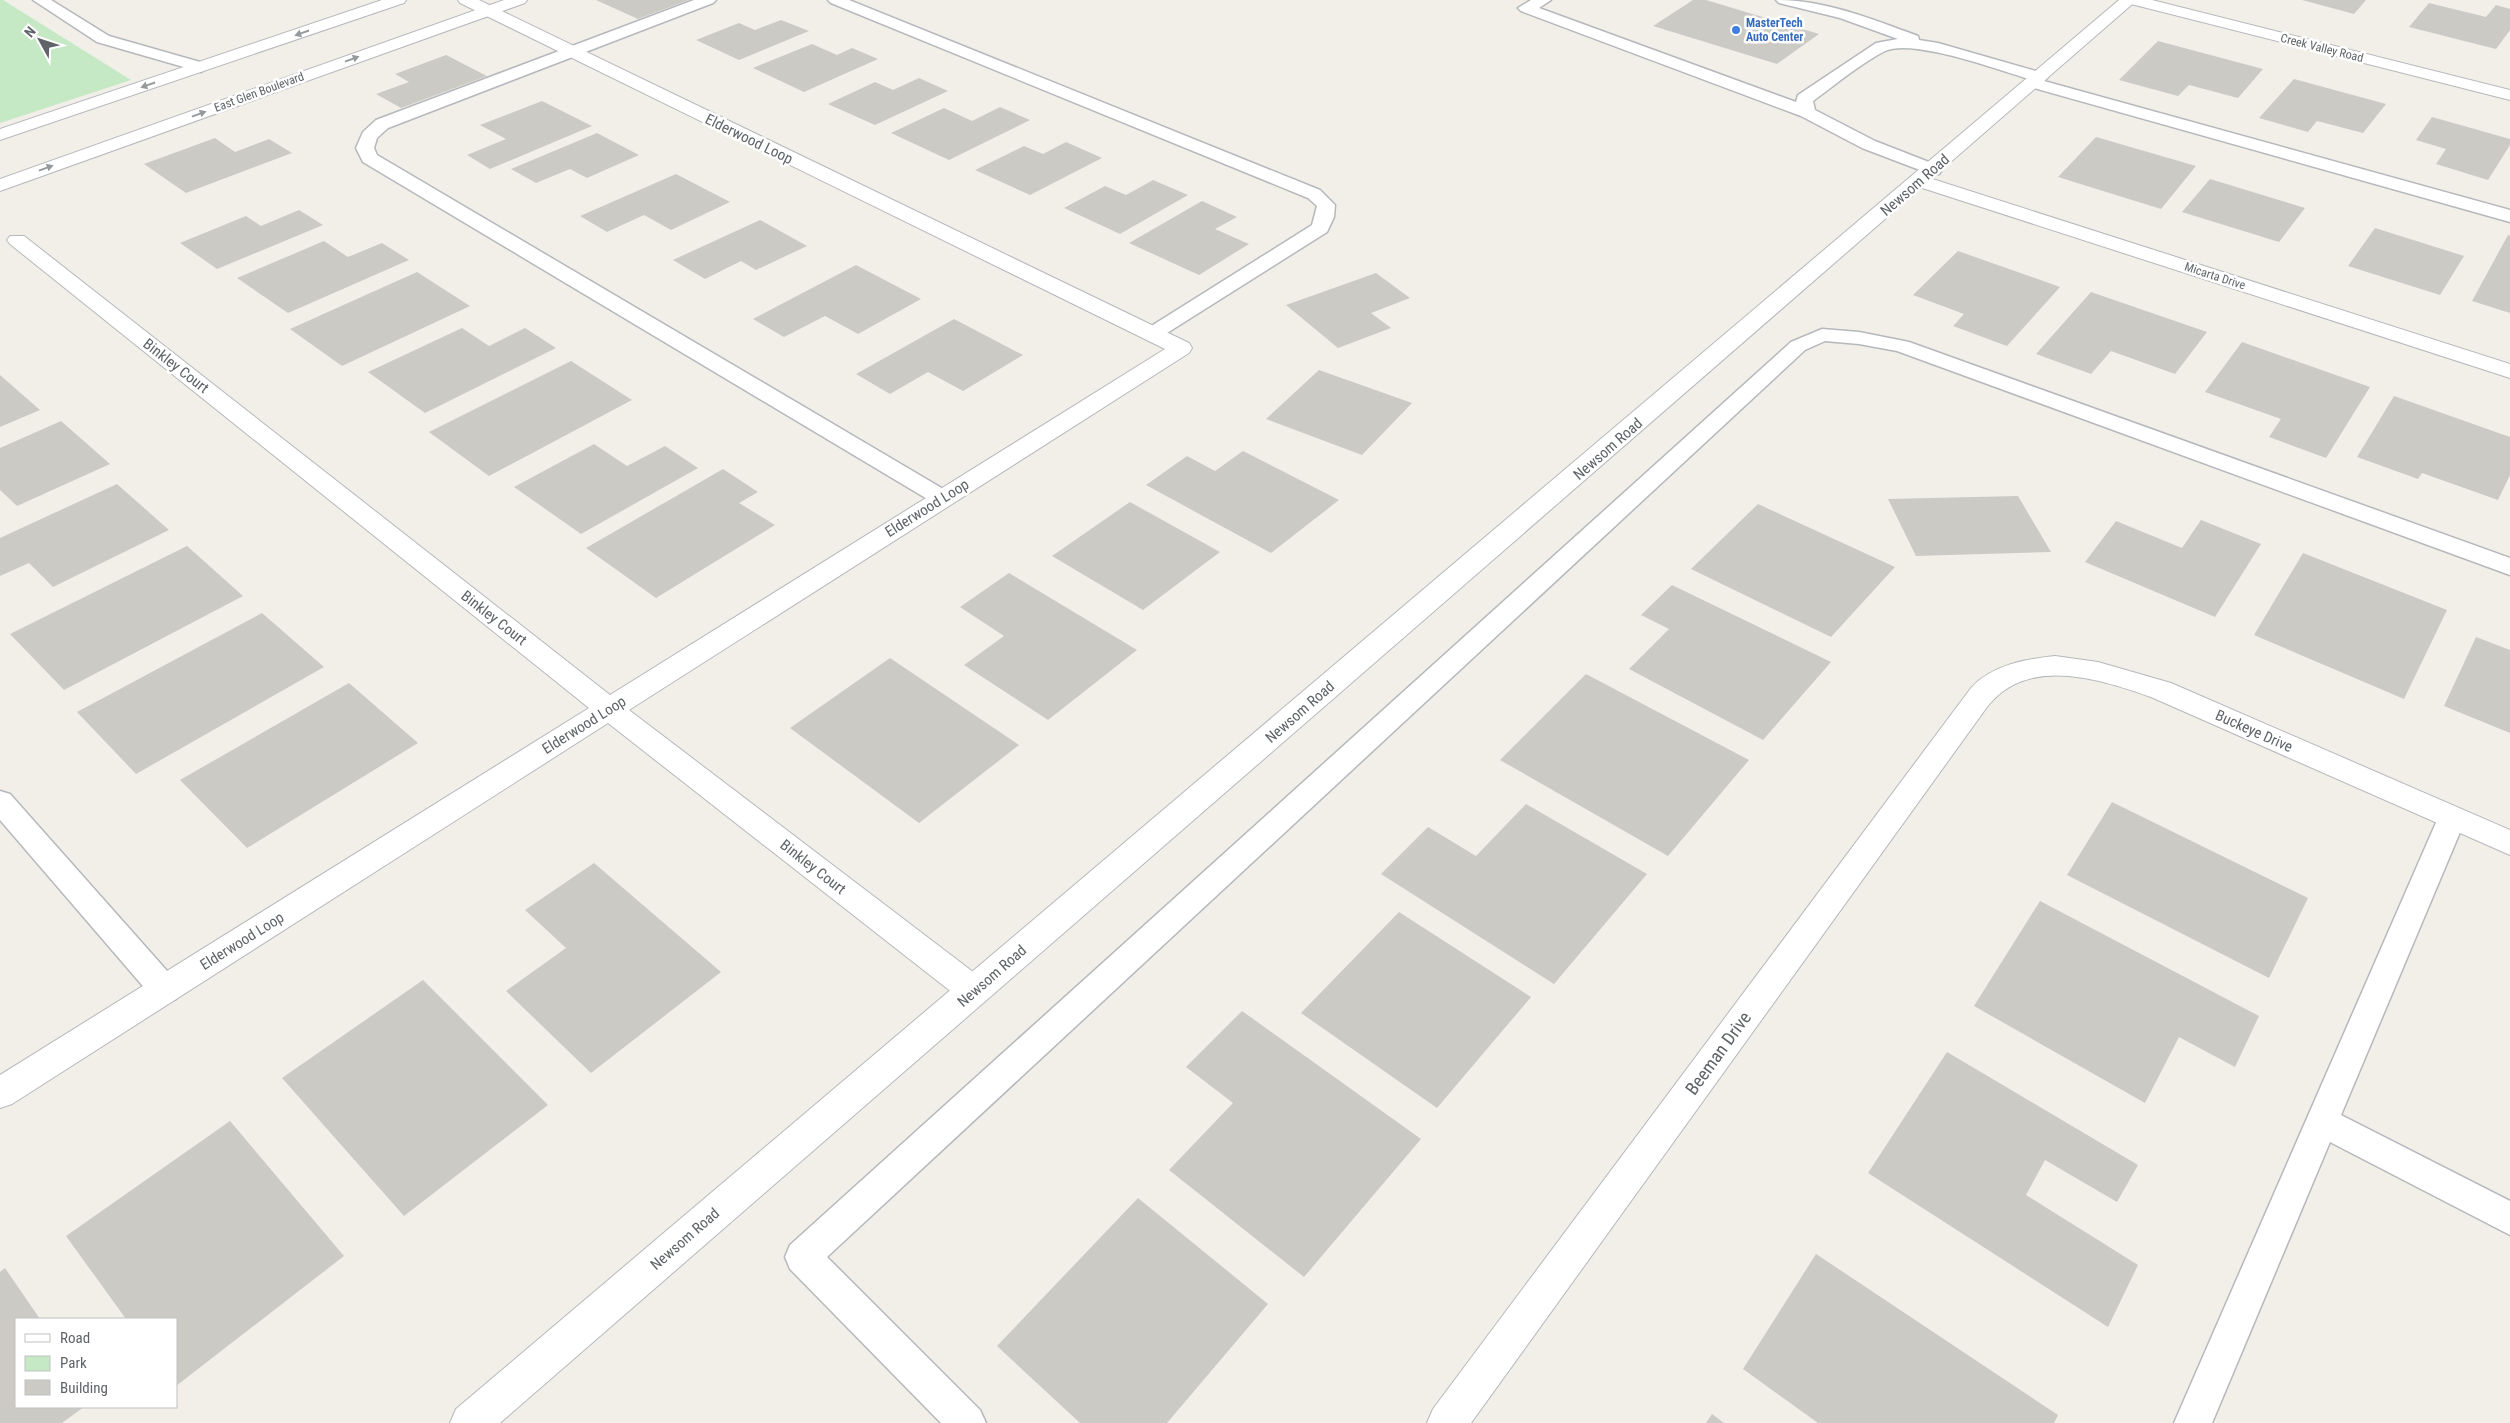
<svg xmlns="http://www.w3.org/2000/svg" width="2510" height="1423" viewBox="0 0 2510 1423" font-family="'Roboto Condensed',sans-serif">
  <style>
    .green { fill: #c5e8c5 }
    .building { fill: #cccac5 }
    .lines { fill: none; stroke-linecap: round; stroke-linejoin: round }
    .service-casing { stroke: #b5b8bc; stroke-width: 3 }
    .minor-casing { stroke: #b5b8bc; stroke-width: 2 }
    .tertiary-casing { stroke: #b5b8bc; stroke-width: 2 }
    .service { fill: #fff; fill-rule: evenodd }
    .minor { fill: #fff; fill-rule: evenodd }
    .tertiary { fill: #fff; fill-rule: evenodd }
    .oneway { fill: #979a9d }
    .shop-dot { fill: #3f7fe0; stroke: #fff; stroke-width: 2 }
    .labels { text-anchor: middle; dominant-baseline: central; stroke-width: 5; stroke-linejoin: round; paint-order: stroke }
    .far-shop-label { font-size: 12px; font-weight: bold; fill: #366cbe; stroke: #fff; text-anchor: start }
    .far-street-label { font-size: 12px; fill: #5f6368; stroke: #fff }
    .street-label { font-size: 15px; fill: #5f6368; stroke: #fff }
    .near-street-label { font-size: 18px; fill: #5f6368; stroke: #fff }
  </style>
  <rect width="100%" height="100%" fill="#f1efe8"/>
  <path class="green" d="M0,0H3L131,80L0,123Z"/>
  <path class="building" d="M596,0H689L638,19Z
    M1693,0H1706L1819,34L1777,64L1653,26Z
    M2302,0H2366L2354,14Z
    M2429,3L2486,17L2496,5L2510,9V30L2496,49L2409,27Z
    M781,20L809,31L739,60L696,40L739,23L755,30Z
    M2158,41L2263,69L2238,98L2189,85L2178,96L2119,80Z
    M812,44L837,55L852,48L878,59L804,92L753,68Z
    M446,55L487,76L401,108L376,94L409,82L395,74Z
    M919,78L948,91L875,125L828,104L875,82L893,90Z
    M2294,79L2386,104L2363,133L2317,121L2308,132L2259,118Z
    M542,101L592,126L490,169L467,155L506,139L480,125Z
    M1000,107L1030,120L949,160L891,133L944,108L972,121Z
    M2432,117L2510,139V145L2488,180L2436,164L2446,149L2416,140Z
    M597,133L639,155L587,178L570,169L536,183L511,169Z
    M2096,137L2196,166L2161,209L2058,177Z
    M215,138L235,152L269,139L292,153L186,193L144,164Z
    M1066,142L1102,158L1030,195L975,170L1024,146L1043,154Z
    M676,174L730,202L671,230L644,215L607,232L580,216Z
    M2210,179L2305,208L2279,242L2182,212Z
    M1153,180L1188,195L1120,234L1064,208L1105,186L1126,195Z
    M1202,201L1237,217L1215,229L1249,244L1199,275L1129,243Z
    M299,210L323,225L217,269L180,243L246,216L261,226Z
    M760,220L807,246L756,270L741,261L705,279L673,260Z
    M2375,228L2464,256L2440,295L2348,266Z
    M2508,235L2510,236V313L2472,301Z
    M324,241L348,257L382,243L409,260L288,313L237,278Z
    M1958,251L2060,287L2007,346L1953,326L1964,314L1913,295Z
    M856,265L921,299L858,334L825,316L784,337L753,319Z
    M417,272L470,306L342,366L290,329Z
    M1376,273L1410,298L1371,313L1391,328L1338,348L1286,305Z
    M2091,292L2207,332L2175,374L2111,351L2091,374L2036,354Z
    M954,319L1023,355L963,391L928,372L890,394L856,374Z
    M462,328L489,346L525,328L556,348L425,413L368,372Z
    M2242,342L2370,387L2326,458L2269,437L2281,419L2205,392Z
    M571,361L632,400L489,476L429,432Z
    M1319,370L1412,403L1362,455L1266,419Z
    M0,375L40,410L0,427Z
    M2394,396L2510,437V475L2498,500L2422,473L2418,479L2357,457Z
    M61,421L110,464L17,506L0,490V448Z
    M594,444L627,466L665,446L698,468L581,534L514,487Z
    M1243,451L1339,500L1271,553L1146,485L1187,456L1215,471Z
    M723,469L758,492L739,503L775,525L656,598L586,548Z
    M117,484L169,530L53,587L29,563L0,576V538Z
    M2018,496L2051,552L1916,556L1888,499Z
    M1130,502L1220,552L1143,610L1052,556Z
    M1758,504L1895,567L1831,637L1691,569Z
    M2201,520L2261,544L2215,617L2085,562L2116,521L2182,548Z
    M187,546L243,596L64,690L10,634Z
    M2303,553L2447,610L2404,699L2254,635Z
    M1009,573L1137,650L1048,720L964,665L1004,636L960,607Z
    M1672,585L1831,662L1763,740L1629,669L1669,629L1641,615Z
    M262,613L324,667L136,774L77,712Z
    M2476,637L2510,650V733L2444,706Z
    M890,658L1019,745L919,823L790,728Z
    M1586,674L1749,760L1668,856L1500,760Z
    M349,683L418,743L247,848L180,780Z
    M2112,802L2308,898L2269,978L2067,875Z
    M1526,804L1647,874L1554,984L1381,874L1428,827L1476,856Z
    M594,863L721,972L591,1073L506,991L566,948L525,910Z
    M2040,901L2259,1016L2235,1067L2179,1037L2145,1103L1974,1006Z
    M1399,912L1531,997L1437,1108L1301,1013Z
    M423,980L548,1105L404,1216L282,1078Z
    M1242,1011L1421,1139L1304,1277L1169,1170L1233,1103L1186,1067Z
    M1947,1052L2138,1165L2117,1202L2045,1160L2026,1195L2138,1265L2108,1327L1868,1173Z
    M230,1121L344,1256L176,1386V1319H126L66,1236Z
    M1138,1198L1268,1304L1167,1423H1080L997,1346Z
    M1816,1254L2058,1415L2054,1423H1818L1743,1369Z
    M5,1268L40,1319H16V1407H84L62,1423H0V1272Z
    M1712,1414L1724,1423H1706Z"/>
  <g class="lines">
    <defs>
      <path id="service" d="M33,0H51L109,36L207,64L209,67L201,72L97,42Z
        M694,0H716L713,3L388,128L377,138L374,148L377,155L950,493L953,498L950,503L942,505L934,503L363,162L356,148L363,132L376,120Z
        M828,0H849L1320,190L1335,205L1334,217L1327,232L1159,338L1152,340L1145,338L1142,334L1145,330L1312,225L1317,206L1308,198L831,3Z
        M1531,0H1551L1539,8L1796,102L1798,95L1876,43L1898,39L1840,18L1779,3L1776,0C1826,0 1871,19 1918,36L1919,40L1938,43L2046,74L2048,77L2044,81L2510,210V222L2027,86L2025,83L2029,79C1999,70 1912,38 1885,51C1861,63 1835,85 1813,101L1815,110L1875,141L1939,166L1942,170L1939,174L1933,175L1862,148L1801,116L1521,11L1518,8Z
        M1822,329L1859,332L1909,342L2510,558V575L1897,351L1859,344L1825,341L1805,350L827,1257L980,1410L986,1423H941L790,1269L785,1257L790,1245L1791,342Z
        M0,791L10,794L176,981L180,990L176,999L165,1003L154,999L0,820Z
        M2452,807L2462,810L2466,818L2341,1115L2510,1201V1235L2330,1142L2212,1423H2174L2438,818L2442,810Z"/>
      <path id="minor" d="M458,0H479L1189,343L1192,348L1189,353L629,710L985,981L990,991L985,1001L974,1004L963,1001L608,723L12,1104L0,1108V1075L589,708L10,244L7,240L10,236H24L610,695L1165,349L460,3Z
        M2125,0H2152L2510,90V100L2127,3Z
        M1920,175L2510,364V378L1913,185L1911,181L1913,177Z
        M2055,656L2098,662L2171,683L2510,830V855L2151,697C2099,679 2027,655 1987,707L1471,1423H1427L1433,1409L1971,688C1992,665 2026,659 2055,656Z"/>
      <path id="tertiary" d="M382,0H406L404,3L0,140V129Z
        M504,0H527L525,3L0,191V179Z
        M2119,0H2137L500,1423H450L456,1409Z"/>
    </defs>
    <use href="#service" class="service-casing"/>
    <use href="#minor" class="minor-casing"/>
    <use href="#tertiary" class="tertiary-casing"/>
    <use href="#service" class="service"/>
    <use href="#minor" class="minor"/>
    <use href="#tertiary" class="tertiary"/>
  </g>
  <defs><path id="oneway-solid" d="M-6-.8H1V-3.2L6.5 0L1 3.2V.8H-6Z" transform="scale(1.25)"/></defs>
  <g class="oneway">
    <use href="#oneway-solid" transform="translate(302 33) rotate(161)"/>
    <use href="#oneway-solid" transform="translate(352 59) rotate(-20)"/>
    <use href="#oneway-solid" transform="translate(148 85) rotate(161)"/>
    <use href="#oneway-solid" transform="translate(199 114) rotate(-20)"/>
    <use href="#oneway-solid" transform="translate(46 168) rotate(-20)"/>
  </g>
  <circle class="shop-dot" cx="1736" cy="30" r="5"/>
  <g class="labels">
    <g class="far-shop-label">
      <text x="1746" y="23">MasterTech<tspan x="1746" dy="14">Auto Center</tspan></text>
    </g>
    <g class="far-street-label">
      <text transform="translate(2322 48) rotate(14)">Creek Valley Road</text>
      <text transform="translate(259 92) rotate(-20)">East Glen Boulevard</text>
      <text transform="translate(2215 276) rotate(18)">Micarta Drive</text>
    </g>
    <g class="street-label">
      <text transform="translate(749 139) rotate(26)">Elderwood Loop</text>
      <text transform="translate(1915 185) rotate(-41)">Newsom Road</text>
      <text transform="translate(176 366) rotate(38)">Binkley Court</text>
      <text transform="translate(1608 449) rotate(-41)">Newsom Road</text>
      <text transform="translate(927 508) rotate(-32)">Elderwood Loop</text>
      <text transform="translate(494 618) rotate(38)">Binkley Court</text>
      <text transform="translate(1300 712) rotate(-41)">Newsom Road</text>
      <text transform="translate(584 725) rotate(-32)">Elderwood Loop</text>
      <text transform="translate(2254 731) rotate(24)">Buckeye Drive</text>
      <text transform="translate(813 867) rotate(38)">Binkley Court</text>
      <text transform="translate(242 941) rotate(-32)">Elderwood Loop</text>
      <text transform="translate(992 976) rotate(-41)">Newsom Road</text>
      <text transform="translate(685 1239) rotate(-41)">Newsom Road</text>
    </g>
    <g class="near-street-label">
      <text transform="translate(1718 1053) rotate(-54)">Beeman Drive</text>
    </g>
  </g>
  <rect x="15" y="1318" width="162" height="90" fill="#ffffff" stroke="#bfc1c3"/>
  <rect x="25" y="1334" width="25" height="8" fill="#ffffff" stroke="#bfc1c3"/>
  <text x="60" y="1343" font-size="15" fill="#5f6368">Road</text>
  <rect x="25" y="1356" width="25" height="15" fill="#c5e8c5" stroke="#bfc1c3"/>
  <text x="60" y="1368" font-size="15" fill="#5f6368">Park</text>
  <rect x="25" y="1380" width="25" height="15" fill="#cccac5" stroke="#bfc1c3"/>
  <text x="60" y="1393" font-size="15" fill="#5f6368">Building</text>
  <g transform="translate(40 40) rotate(310)" stroke="#ffffff" stroke-width="4" paint-order="stroke">
  <path d="M0-4L9 19L0 12L-9 19Z" fill="#5f6368"/>
  <text y="-8" font-size="14" font-weight="bold" text-anchor="middle" fill="#5f6368">N</text>
  </g>
</svg>
